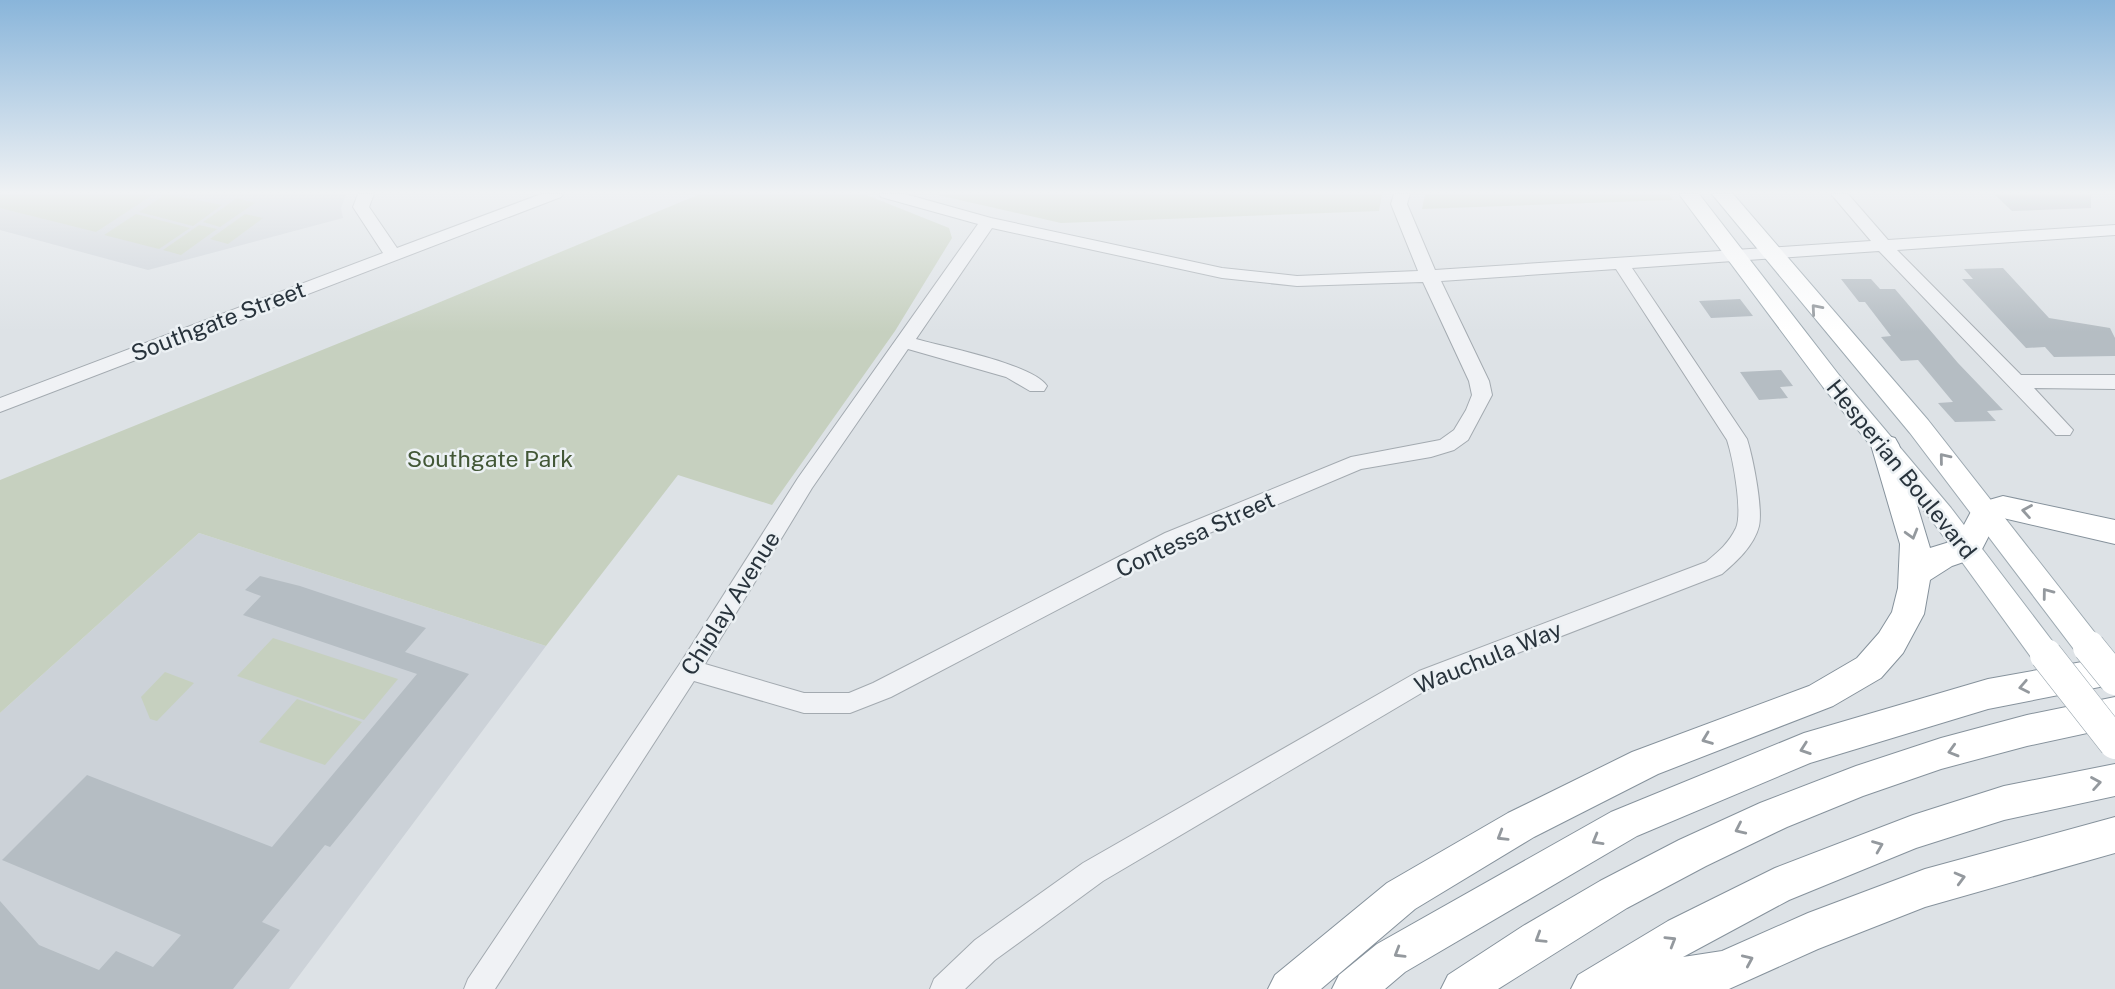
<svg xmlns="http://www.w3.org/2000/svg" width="2115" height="989" viewBox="0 0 2115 989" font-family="'Public Sans',sans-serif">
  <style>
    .built { fill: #ccd2d8 }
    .green { fill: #c6d0bf }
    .building { fill: #b5bdc3 }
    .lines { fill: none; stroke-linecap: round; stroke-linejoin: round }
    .minor-casing { stroke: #a3aab0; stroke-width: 2 }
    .major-casing { stroke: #9da9b1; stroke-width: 2 }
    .highway-casing { stroke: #86929c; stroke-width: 2 }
    .minor { fill: #f0f2f5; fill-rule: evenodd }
    .major { fill: #fff; fill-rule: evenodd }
    .highway { fill: #fff; fill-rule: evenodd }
    .major-bridge-casing { stroke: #9da9b1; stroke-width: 33; stroke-linecap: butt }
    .major-bridge { stroke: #fff; stroke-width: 32 }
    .oneway { stroke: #94999e }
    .labels { text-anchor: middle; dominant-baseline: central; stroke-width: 5; stroke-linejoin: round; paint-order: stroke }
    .street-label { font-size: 23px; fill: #28333c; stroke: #ecf1f4 }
    .park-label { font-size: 23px; fill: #425736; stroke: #ecf1f4 }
  </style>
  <rect width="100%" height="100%" fill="#dde2e6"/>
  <path class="built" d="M0,194H346L341,208L343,218L148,270L0,230Z
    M199,533L546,646L289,989H0V713Z"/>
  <path class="green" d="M0,194H154L96,232L0,208Z
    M166,194L222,205L193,226L139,212Z
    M700,194H864L949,228L952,238L895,331L772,505L678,475L546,646L199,533L0,713V480L421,310Z
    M933,194H1382L1379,211L1061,223Z
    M1425,194H1668L1673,200L1422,209Z
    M237,198L255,203L220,227L203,222Z
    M136,214L190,228L159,249L104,235Z
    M245,214L263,218L228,244L210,239Z
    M199,225L217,229L181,255L163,250Z
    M273,638L398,679L364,720L237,676Z
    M165,672L194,683L157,721L150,719L141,697Z
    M297,699L362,722L325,765L259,742Z"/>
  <path class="building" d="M1994,194H2091V208L2012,211Z
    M2003,268L2049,318L2110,328L2115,338V356L2054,357L2045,347L2026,348L1962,279H1973L1964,269Z
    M1841,279H1871L1880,289H1895L1958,363L2003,410L1987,411L1996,421L1955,422L1938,403L1953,402L1918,360L1901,361L1881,337L1891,336L1865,302H1859Z
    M1740,299L1753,316L1711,318L1699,301Z
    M1781,370L1793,386L1780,387L1788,398L1759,400L1740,372Z
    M260,576L300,586L426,628L405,652L469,674L353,819L330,847L325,845L262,922L280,930L233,989H0V901L39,945L99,970L116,951L153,967L181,935L2,860L87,775L272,847L417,674L243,615L261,596L245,590Z"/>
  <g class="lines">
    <defs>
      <path id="minor" d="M358,194H374L369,207L397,248L541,194H563L561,197L0,412V398L383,253L353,207Z
        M879,194H905L991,218L1222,268L1297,276L1418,271L1391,204L1394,194H1410L1407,204L1435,270L1871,241L1831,194H1848L1888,240L2115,225V235L1897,250L2021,375H2115V389L2034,388L2073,430L2070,435H2056L1879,251L1632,268L1747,439C1753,458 1763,508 1759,526C1754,546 1736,562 1722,574L1435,685L1103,881L995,960L965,989H930L934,979L975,940L1083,863L1419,671L1706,562C1718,552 1729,543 1736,528C1743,512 1733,458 1727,440L1616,269L1441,281L1489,381L1492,395L1468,440L1454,450L1431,457L1361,469L1181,545L891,697L850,713H804L694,681L495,989H464L468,979L681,662L798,478L978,224L881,197ZM992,228L1222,278L1297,286L1423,282L1469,381L1472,395L1466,410L1454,430L1440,440L1351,457L1165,533L873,683L849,693H804L705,664L812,488L908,349L1006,377L1030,391H1044L1047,386C1033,364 943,347 916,339Z"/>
      <path id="major" d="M1679,194H1699L1839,375L1951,508L2056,646L2061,655L2056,664L2046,667L2036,664L1933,522L1823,387Z
        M1712,194H1733L1928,420L2099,638L2104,647L2099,656L2089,659L2079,656L1910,433Z"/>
      <path id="highway" d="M1885,435L1895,438L1899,445L1930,548L1956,540L1975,504L2003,496L2115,520V544L2003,518L1997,520L1978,557L1952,566L1930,580L1924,614L1903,653L1881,678L1833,706L1658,774L1534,837L1415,909L1321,989H1268L1275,975L1387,883L1508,813L1632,752L1809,686L1857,658L1879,633L1892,612L1898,588L1900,544L1871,445L1875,438Z
        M2115,656V684L1988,709L1810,763L1637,836L1405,972L1385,989H1332L1339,975L1377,944L1611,812L1804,733L1988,679Z
        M2115,697V727L2027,746L1941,769L1863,796L1787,827L1706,866L1627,908L1498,989H1441L1448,975L1523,926L1600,881L1679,840L1760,803L1856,766L1941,738L2027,715Z
        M2115,764V796L2004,820L1916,848L1789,900L1683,957L1722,951L1808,913L1925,869L2115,817V853L1925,907L1818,949L1729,989H1571L1578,975L1668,921L1775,868L1913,815L2004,786Z"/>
    </defs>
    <use href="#minor" class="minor-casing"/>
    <use href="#major" class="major-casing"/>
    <use href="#highway" class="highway-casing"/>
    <use href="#minor" class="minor"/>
    <use href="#major" class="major"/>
    <use href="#highway" class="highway"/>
    <defs>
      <path id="major-bridge" d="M2089,647L2115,679
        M2046,655L2115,743"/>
    </defs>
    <use href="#major-bridge" class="major-bridge-casing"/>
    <use href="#major-bridge" class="major-bridge"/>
  </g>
  <defs><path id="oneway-chevron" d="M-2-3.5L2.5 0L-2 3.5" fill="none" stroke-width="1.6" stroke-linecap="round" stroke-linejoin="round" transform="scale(1.75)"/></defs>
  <g class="oneway">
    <use href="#oneway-chevron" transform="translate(1816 309) rotate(-131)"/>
    <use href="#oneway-chevron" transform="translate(1944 458) rotate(-129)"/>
    <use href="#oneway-chevron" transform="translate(2027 511) rotate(-170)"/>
    <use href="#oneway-chevron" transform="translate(1912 534) rotate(74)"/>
    <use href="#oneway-chevron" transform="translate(2047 593) rotate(-127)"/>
    <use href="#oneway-chevron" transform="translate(2024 687) rotate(169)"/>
    <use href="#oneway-chevron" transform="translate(1707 739) rotate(159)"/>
    <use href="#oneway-chevron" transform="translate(1805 749) rotate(161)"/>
    <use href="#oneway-chevron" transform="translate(1953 751) rotate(164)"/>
    <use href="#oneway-chevron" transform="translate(2096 783) rotate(-10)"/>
    <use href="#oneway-chevron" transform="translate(1740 829) rotate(155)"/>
    <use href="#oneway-chevron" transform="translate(1502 836) rotate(149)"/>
    <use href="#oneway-chevron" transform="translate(1597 840) rotate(150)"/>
    <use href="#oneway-chevron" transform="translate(1878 846) rotate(-22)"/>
    <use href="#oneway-chevron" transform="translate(1960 878) rotate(-15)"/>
    <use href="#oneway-chevron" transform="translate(1540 938) rotate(148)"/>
    <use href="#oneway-chevron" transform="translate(1671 941) rotate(-31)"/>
    <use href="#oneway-chevron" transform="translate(1399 953) rotate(149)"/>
    <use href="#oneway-chevron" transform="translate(1748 960) rotate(-24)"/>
  </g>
  <linearGradient id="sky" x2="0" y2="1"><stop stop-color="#89b5da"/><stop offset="0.58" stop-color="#f0f2f4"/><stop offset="1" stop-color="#f0f2f4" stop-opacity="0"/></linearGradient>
  <rect width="2115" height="332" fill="url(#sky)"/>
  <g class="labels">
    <g class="street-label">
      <text transform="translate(218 321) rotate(-21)">Southgate Street</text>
      <text transform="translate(1902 469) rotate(51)">Hesperian Boulevard</text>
      <text transform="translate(1195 534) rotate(-25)">Contessa Street</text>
      <text transform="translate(730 603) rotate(-58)">Chiplay Avenue</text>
      <text transform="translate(1488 657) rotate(-22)">Wauchula Way</text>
    </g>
    <g class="park-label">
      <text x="490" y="458">Southgate Park</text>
    </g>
  </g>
</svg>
